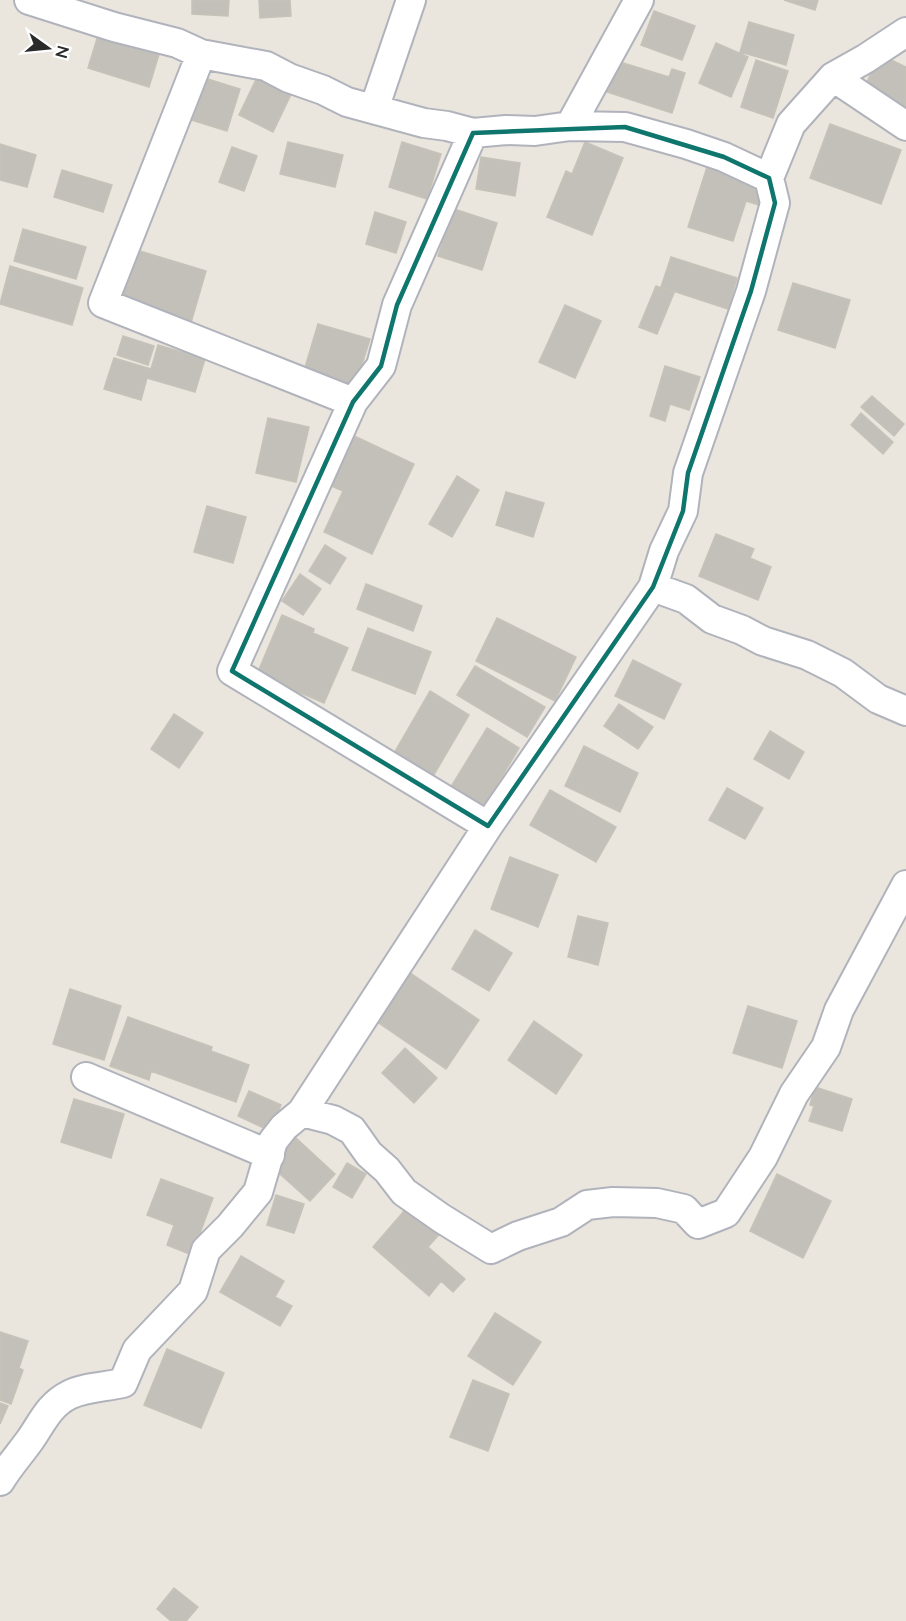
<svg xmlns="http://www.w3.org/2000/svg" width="906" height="1621" viewBox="0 0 906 1621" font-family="Lato,sans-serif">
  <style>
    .building { fill: #c3c0b9; stroke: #c6c2b8; stroke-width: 1.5 }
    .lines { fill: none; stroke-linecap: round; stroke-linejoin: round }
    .minor-casing { stroke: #b1b3bc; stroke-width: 32 }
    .minor { stroke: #fff; stroke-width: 28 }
    .marked { fill: none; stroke: #0f766e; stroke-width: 4.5; stroke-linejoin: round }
  </style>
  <rect width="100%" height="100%" fill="#eae6de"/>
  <path class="building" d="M192,0H229L228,16L192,14Z
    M259,0H290L291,16L260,18Z
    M784,0H818L815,10Z
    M654,11L695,26L682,60L641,45Z
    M749,22L794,35L786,65L740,52Z
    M100,29L161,48L149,87L88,68Z
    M716,43L748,57L731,97L699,83Z
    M879,54L906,67V111L862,94Z
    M610,59L669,77L672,69L685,73L672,113L601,90Z
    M756,60L788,71L773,118L741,107Z
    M261,69L295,86L273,132L239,115Z
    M198,76L240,89L227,131L185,118Z
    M830,124L901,150L881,204L810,178Z
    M288,142L343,155L335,187L280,174Z
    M402,142L441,154L427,199L389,187Z
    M585,142L623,158L592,235L547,217L566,171L572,174Z
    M0,144L36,155L27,187L0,180Z
    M232,147L257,156L244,191L219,182Z
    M481,157L520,163L515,196L476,189Z
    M707,167L751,181L767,180L759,205L746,201L733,241L688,227Z
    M62,170L112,185L103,212L54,197Z
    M454,209L497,223L482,270L438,256Z
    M375,212L406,222L396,253L366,244Z
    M23,229L86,247L76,279L14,261Z
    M130,248L206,271L190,326L114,303Z
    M671,257L737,278L728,309L661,287Z
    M10,266L83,288L72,325L0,304Z
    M793,283L850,300L835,348L778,330Z
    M656,286L674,293L657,334L639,327Z
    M565,305L601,321L575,378L539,362Z
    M318,324L370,339L354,390L303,374Z
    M123,336L154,346L148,365L117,355Z
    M158,345L205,359L195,392L147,378L141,400L104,389L114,358L151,369Z
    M665,366L700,377L689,410L670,404L665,421L650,416Z
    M872,396L904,424L894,436L861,407Z
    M861,413L893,442L883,454L851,425Z
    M268,418L309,427L296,482L256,473Z
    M350,434L414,464L372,554L324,532L343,491L327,484Z
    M457,476L479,490L452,537L429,524Z
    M506,492L544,503L533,537L496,525Z
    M207,506L246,517L233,563L194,552Z
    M716,534L754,549L750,558L771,567L758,600L699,576Z
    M325,545L346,558L330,584L309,571Z
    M300,574L321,589L303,615L282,601Z
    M366,584L422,606L413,631L357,609Z
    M282,615L314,629L313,633L348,648L324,703L257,674Z
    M497,618L576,657L555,701L476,661Z
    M368,628L431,652L415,694L352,670Z
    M633,660L681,684L664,719L615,696Z
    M475,666L545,707L527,737L457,695Z
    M430,691L469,715L432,778L393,755Z
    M619,704L653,727L638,749L604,726Z
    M174,714L203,733L179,768L151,749Z
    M487,728L519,748L482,810L449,790Z
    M770,731L804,752L789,779L754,759Z
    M584,746L638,773L620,812L565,786Z
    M727,788L763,808L745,839L709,820Z
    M550,790L616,827L596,862L530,825Z
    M510,857L558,875L538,927L491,909Z
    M578,916L608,923L598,965L568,957Z
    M475,930L512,953L489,991L452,969Z
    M406,970L479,1020L446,1069L373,1019Z
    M70,989L121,1006L104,1060L53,1044Z
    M748,1006L797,1021L782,1068L733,1053Z
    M128,1017L212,1047L211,1051L249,1065L236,1102L151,1071L149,1080L110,1066Z
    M534,1021L582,1055L556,1094L508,1060Z
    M405,1048L437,1078L414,1103L382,1073Z
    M815,1087L852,1099L842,1131L809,1121L814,1106L810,1105Z
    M249,1091L281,1105L270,1131L238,1116Z
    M74,1099L124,1114L111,1158L61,1142Z
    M296,1138L335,1174L310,1201L271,1166Z
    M347,1163L366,1174L352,1198L333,1187Z
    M777,1174L831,1201L803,1258L750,1231Z
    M161,1179L213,1198L192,1255L167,1245L174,1225L147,1215Z
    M276,1195L304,1204L294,1233L267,1225Z
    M411,1203L443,1230L428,1247L465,1279L453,1292L441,1281L429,1296L373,1247Z
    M241,1256L284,1281L275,1297L292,1306L280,1326L220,1292Z
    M495,1313L541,1342L513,1385L468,1356Z
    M0,1332L28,1341L19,1368L23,1370L11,1404L0,1400Z
    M167,1349L224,1373L201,1428L144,1405Z
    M473,1380L509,1394L488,1451L450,1437Z
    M0,1403L8,1406L0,1424Z
    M174,1588L198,1607L186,1621H171L157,1609Z"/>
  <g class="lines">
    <defs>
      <path id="minor" d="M29,0L114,27L177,43L201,54L266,66L289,78L323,90L347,102L424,123L447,126L473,133L506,130L535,131L570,126L625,127L686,144L724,157L769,178
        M906,32L865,59L833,77L791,124L769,178L775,203L751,291L688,473L683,511L664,551L653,587L686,599L712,619L742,630L763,641L807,655L843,673L878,699L906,711
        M201,54L103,303L353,402
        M833,77L906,126
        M374,109L411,0
        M570,126L639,0
        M473,133L397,305L381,366L353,402L232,671L488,826
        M86,1077L270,1155
        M302,1112L488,826L653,587
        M0,1481C9,1466 20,1454 30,1440C42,1423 49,1405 69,1395C85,1387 105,1387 123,1383L137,1350L193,1291L206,1250L230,1226L258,1192L273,1141L284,1127L302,1112L333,1120L352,1130L369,1154L387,1170L404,1192L441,1218L491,1249L518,1236L561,1222L587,1205L613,1202L657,1203L684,1209L698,1224L726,1213L763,1157L794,1094L826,1047L839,1010L906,885"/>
    </defs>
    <use href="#minor" class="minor-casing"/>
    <use href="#minor" class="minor"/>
  </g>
  <path class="marked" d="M625,127L724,157L769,178L775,203L751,291L688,473L683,511L653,587L488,826L232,671L353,402L381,366L397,305L473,133Z"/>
  <g transform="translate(48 48) rotate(105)" stroke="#ffffff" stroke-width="4.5" paint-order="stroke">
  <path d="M0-4.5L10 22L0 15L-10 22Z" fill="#2a2a2a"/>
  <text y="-9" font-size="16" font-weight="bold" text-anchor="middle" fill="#2a2a2a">N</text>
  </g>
</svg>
